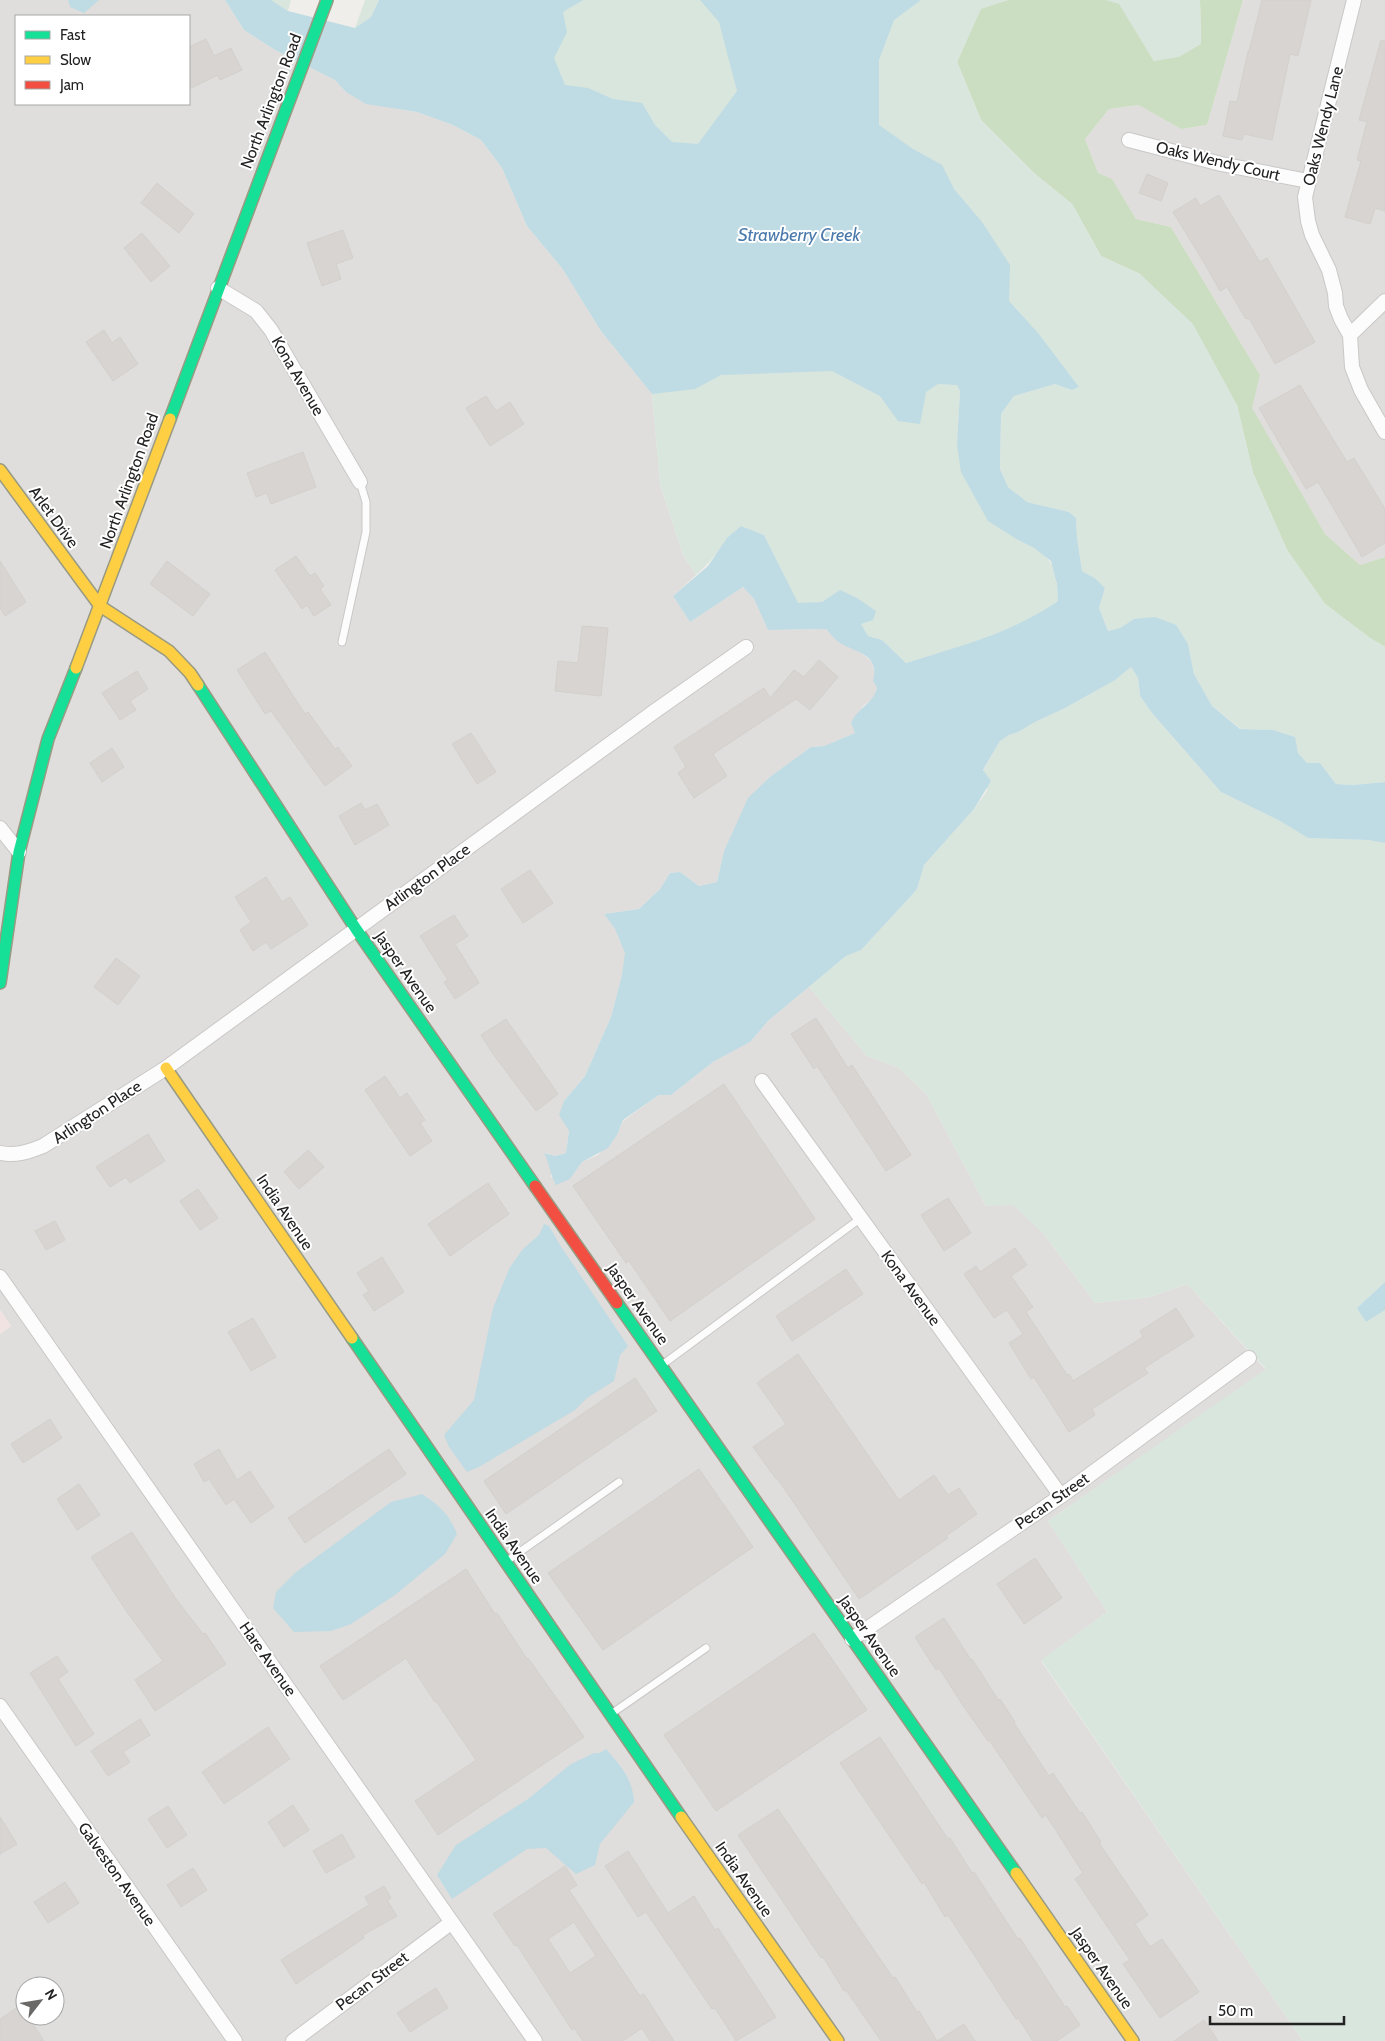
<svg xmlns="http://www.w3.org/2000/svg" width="1385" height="2041" viewBox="0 0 1385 2041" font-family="Cabin,sans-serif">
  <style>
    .residential { fill: #dfdedc; fill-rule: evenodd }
    .commercial { fill: #f1e3e1 }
    .forest { fill: #cbdec1 }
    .wetland { fill: #d9e6de }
    .water { fill: #bfdbe3 }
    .building { fill: #d7d4d2; stroke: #d3d0cc; fill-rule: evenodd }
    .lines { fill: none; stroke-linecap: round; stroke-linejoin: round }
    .lane-casing { stroke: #c9c8c7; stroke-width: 9 }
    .street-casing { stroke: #c9c8c7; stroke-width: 16 }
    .fast-casing { stroke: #999a82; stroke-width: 14 }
    .slow-casing { stroke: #999a82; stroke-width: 14 }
    .jam-casing { stroke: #999a82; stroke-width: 14 }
    .lane { stroke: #fdfcfc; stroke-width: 7 }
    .street { stroke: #fdfcfc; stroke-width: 14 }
    .fast { stroke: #16e098; stroke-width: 11 }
    .slow { stroke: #ffcf43; stroke-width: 11 }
    .jam { stroke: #f24e42; stroke-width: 11 }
    .labels { text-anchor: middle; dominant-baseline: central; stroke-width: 4; stroke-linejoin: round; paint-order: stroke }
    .street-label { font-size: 16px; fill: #222; stroke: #fff }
    .water-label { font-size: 18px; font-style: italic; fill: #4a7aab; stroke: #fff }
  </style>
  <rect width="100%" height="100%" fill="#f0eeeb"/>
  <path class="residential" d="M0,0H68L70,7L99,0H225L244,30L275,50L335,80L346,92L397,109L417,112L453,125L481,140L502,168L527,226L562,268L601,331L652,394L660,484L683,555L696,575L673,596L690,622L743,587L754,599L768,630L826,629L840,643L857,649L872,662L875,674L873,681L877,688L875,697L863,706L851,723L855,733L824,746L811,747L771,776L749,798L724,851L717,882L699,886L680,872L670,873L660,889L639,909L604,914L615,929L626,953L622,975L611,1017L585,1076L564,1101L569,1131L566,1153L555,1156L545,1153L551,1167V1177L570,1179L582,1162L598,1155L618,1133L623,1121L659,1095H671L713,1062L750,1042L768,1021L809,987L867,1056L899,1068L926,1094L986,1206L1013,1204L1044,1234L1095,1303L1150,1297L1187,1284L1266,1370L1048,1521L1107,1612L1041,1661L1303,2041H0V1334L11,1326L0,1310ZM16,16H189V104H16ZM25,1986H55V2016H25Z
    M1243,0H1385V557L1360,565L1325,534L1251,408L1260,375L1171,227L1136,219L1112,180L1098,173L1085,139L1109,109L1140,105L1181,129L1207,125Z"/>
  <path class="commercial" d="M0,1310L11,1326L0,1334Z"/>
  <path class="forest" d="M1008,0H1106L1119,3L1154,61L1201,44L1200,0H1243L1207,125L1181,129L1139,105L1109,109L1085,139L1098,173L1112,179L1136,219L1171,227L1260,375L1252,408L1325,534L1360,565L1385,557V647L1370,638L1325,604L1287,550L1253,473L1237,405L1140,274L1101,256L1072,204L1035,174L981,120L957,62L981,8Z"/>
  <path class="wetland" d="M271,0H291L288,11Z
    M365,0H379L371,17L355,28Z
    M414,0H1008L981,9L957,62L981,120L1035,174L1072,204L1101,256L1140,274L1193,324L1237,405L1253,473L1287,550L1325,604L1370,638L1385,647V782L1353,785L1336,784L1320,763H1307L1298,753L1294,737L1273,730L1241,729L1212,706L1194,674L1188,644L1134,619L1120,628L1108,631L1099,608L1105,588L1096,579L1082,571L1077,538L1076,518L1069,512L1027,502L1008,487L1000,469L1001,414L1014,396L1055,384L1072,390L1079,387L1068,373Z
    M1106,0H1200L1201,44L1179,57L1154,61L1119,4Z
    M527,226L957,385L960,391L957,445L1018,540C1052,556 1057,563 1058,601C1042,612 1025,623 1007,631C975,645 940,652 906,663L882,640L868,636L840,590L822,602L798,604L764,535L741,526C724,541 714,560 696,575L683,555L660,484L652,394L601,331L562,268Z
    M1131,667L1138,678L1140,696L1152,713L1221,792L1280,821L1308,838L1368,840L1385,843V1282L1357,1308L1366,1322L1385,1310V2041H1303L1041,1660L1107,1612L1048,1521L1266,1369L1187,1284L1150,1297L1095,1303L1044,1234L1013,1205L986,1206L926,1094L899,1068L867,1056L809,987L846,956L861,950L917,889L924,865L974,809L987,791V777L983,771L1000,741L1009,735L1018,732L1035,722L1065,708L1114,680Z"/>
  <path class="water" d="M68,0H99L84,13L70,7Z
    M225,0H271L288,11L355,28L371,17L379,0H583L563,12L567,32L554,58L565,85L588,88L613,99L642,103L655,125L672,142L698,144L737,91L719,22L700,0H921L894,20L879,60V125L913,149L942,165L954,189L982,222L1010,265L1009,301L1038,333L1079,387L1072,390L1055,384L1014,396L1001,414L1000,469L1008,487L1027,502L1069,512L1076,518L1077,538L1082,571L1096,579L1105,588L1099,608L1108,631L1120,628L1134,619L1155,617L1176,625L1188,644L1194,674L1212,706L1240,729L1273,730L1295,737L1298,753L1307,763H1320L1336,784L1353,785L1385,782V843L1368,840L1308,838L1280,821L1221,792L1152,713L1140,696L1138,678L1131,667L1115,680L1065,708L1035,722L1018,732L1009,735L1000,741L983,770L991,781L974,809L924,865L917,889L909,898L861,950L846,956L768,1021L750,1042L713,1062L671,1095H659L623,1120L618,1133L608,1148L582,1162L570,1179L556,1185C550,1175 550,1164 544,1153L555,1156L566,1153L569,1131L559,1115L564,1101L585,1076L611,1017L622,975L625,953L615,929L604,914L639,909L660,889L670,873L680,872L699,886L717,882L724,851L748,798L771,776L811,747L824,746L855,733L851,723C858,707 873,704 877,688L873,681C880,654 857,653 840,643C835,640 830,633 826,629L768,630L754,599L743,587L690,622L673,596L708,566L727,538L741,526L764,535L798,603L822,602L840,590L857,598L876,611L873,620L861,624L868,636L882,640L906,663C963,645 1008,635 1058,601L1057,584L1051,561L1034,548L1018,540L988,521L961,472L957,445L960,391L957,385L938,384L926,392L920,424L898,421L880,396L832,371L721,375L695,389L652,394L601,331L562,268L527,226L502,168L481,140L453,125L417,112L366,104L346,92L335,80L275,50L244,30Z
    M544,1224L549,1226L560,1245L628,1346L620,1355L614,1381L587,1398L575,1410L479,1467L467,1472L449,1447L444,1435L474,1400L493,1308L510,1267L523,1249L539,1235Z
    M1385,1282V1310L1366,1322L1357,1308Z
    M422,1494C440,1506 449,1514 457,1534L445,1554L395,1595L351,1624L331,1631L294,1632L273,1608L276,1592L295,1573L391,1502Z
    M606,1749C620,1765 633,1779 634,1802L600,1844L595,1865L576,1874L546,1848L527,1849L452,1899L437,1875L456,1845L528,1799L571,1764L594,1753H600Z"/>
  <path class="building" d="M1262,0H1311L1298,56L1290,54L1272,140L1244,134L1242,140L1223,136L1230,101L1237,102L1248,51H1249Z
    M206,39L214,56L231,48L242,70L220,80L218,75L189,89V47Z
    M1381,40L1385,41V211L1375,208L1370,224L1345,217L1361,161L1357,160L1367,122L1359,120Z
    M1147,174L1168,183L1161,201L1139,193Z
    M157,183L194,214L179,233L141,203Z
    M1219,195L1260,262L1267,258L1315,342L1275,364L1249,318L1246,319L1227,287L1220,291L1206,266L1173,212L1196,198L1200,206Z
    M343,230L353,258L336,264L341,279L322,286L307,243Z
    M142,233L170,266L151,282L124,248Z
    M104,330L112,343L120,337L138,364L113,381L86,342Z
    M1300,385L1347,462L1354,458L1385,509V543L1362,557L1318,482L1306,489L1259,408Z
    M486,396L496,411L510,402L524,424L490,446L466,408Z
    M303,452L316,487L271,504L267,493L256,497L247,473Z
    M296,556L310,576L315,573L324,586L320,589L331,605L314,616L307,605L302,609L275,570Z
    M0,561L26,602L5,616L0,608Z
    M167,561L210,594L193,616L150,584Z
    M582,626L608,628L601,696L555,691L558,661L578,663Z
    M265,652L305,714L308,712L335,749L338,747L352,766L325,786L271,711L265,714L237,670Z
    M819,660L838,677L810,710L796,699L713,754L727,776L694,798L678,773L686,767L674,747L764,688L770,698L794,670L804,677Z
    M137,671L148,689L130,701L136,710L120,720L102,693Z
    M471,733L496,772L477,784L452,744Z
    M112,748L124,767L102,782L90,763Z
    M361,803L365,810L377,804L389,825L355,845L339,816Z
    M530,870L553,903L523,923L501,889Z
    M266,877L282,902L290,897L308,925L271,949L266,942L253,951L240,930L251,922L235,897Z
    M454,915L468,936L455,944L479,983L455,999L444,982L448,980L420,936Z
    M116,958L140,976L118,1005L94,987Z
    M816,1018L848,1068L852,1065L911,1155L886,1171L817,1066L814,1069L791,1034Z
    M506,1019L558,1094L536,1111L493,1054L481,1035Z
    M385,1076L400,1098L407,1093L425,1120L420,1123L432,1141L410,1156L365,1090Z
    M724,1084L815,1219L670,1321L629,1261L626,1263L573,1186Z
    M148,1134L165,1161L130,1183L126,1177L110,1187L96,1167Z
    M308,1150L324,1167L299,1189L284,1172Z
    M488,1183L509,1214L450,1256L428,1224Z
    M198,1189L218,1218L200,1230L180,1201Z
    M948,1198L971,1233L944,1251L921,1215Z
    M55,1221L65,1240L46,1250L35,1231Z
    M1015,1248L1027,1265L1011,1276L1033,1307L1026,1312L1067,1375L1069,1374L1073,1381L1143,1337L1140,1331L1176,1308L1194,1336L1144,1368L1148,1373L1092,1409L1095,1415L1069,1432L1034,1377L1031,1379L1009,1343L1023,1334L1007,1310L994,1318L964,1274L976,1266L980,1272Z
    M382,1257L404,1292L374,1311L363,1295L369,1291L357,1273Z
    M846,1269L863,1294L792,1341L776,1316Z
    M253,1318L276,1357L251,1371L228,1332Z
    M798,1354L899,1500L934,1475L948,1495L959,1488L977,1514L946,1536L948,1538L859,1599L777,1478L776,1479L753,1447L786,1424L757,1383Z
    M635,1378L657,1411L506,1514L484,1481Z
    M50,1419L62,1438L23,1463L11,1444Z
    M219,1449L237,1480L250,1471L274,1507L251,1523L234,1499L226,1505L209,1479L204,1482L194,1464Z
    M389,1449L406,1474L305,1543L288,1518Z
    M699,1469L753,1547L603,1650L548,1573Z
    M79,1484L100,1515L77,1530L57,1499Z
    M132,1532L176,1599L203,1634L205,1633L226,1664L155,1711L135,1680L163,1661L127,1612L91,1557Z
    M1035,1558L1062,1598L1024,1624L997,1584Z
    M466,1569L495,1614L497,1613L527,1659L528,1658L584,1737L438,1835L415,1801L476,1760L436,1701L435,1702L406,1658L343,1700L320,1666Z
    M944,1618L971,1660L972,1659L999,1701L1000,1699L1015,1722L1014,1723L1049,1776L1053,1773L1080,1813L1082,1812L1101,1842L1099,1843L1148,1915L1135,1924L1150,1947L1162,1939L1199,1992L1160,2018L1123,1964L1130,1960L1075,1879L1083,1873L1046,1815L1042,1818L989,1740L988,1741L964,1707L939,1668L936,1670L915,1637Z
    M814,1633L867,1710L716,1811L664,1735Z
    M57,1656L68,1672L58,1679L94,1734L76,1746L30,1673Z
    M140,1719L150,1735L123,1752L130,1762L108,1776L91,1751Z
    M268,1727L290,1759L224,1804L202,1772Z
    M880,1737L948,1839L950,1838L972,1873L974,1872L1018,1939L1020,1938L1065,2007L1067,2006L1080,2025L1057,2041H1033L1018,2018L1016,2019L948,1915L945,1917L924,1882L922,1884L840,1763Z
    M293,1805L309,1830L284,1847L268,1822Z
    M168,1806L187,1835L167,1848L148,1819Z
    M778,1809L893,1978L895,1977L917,2012L919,2011L937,2041L964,2024L975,2041H881L846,1990L844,1991L823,1957L821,1958L738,1835Z
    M0,1817L17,1844L0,1854Z
    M342,1834L355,1857L326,1873L313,1851Z
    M628,1851L668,1913L694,1896L715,1930L718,1928L776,2017L736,2041L715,2008L712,2009L646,1912L638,1917L605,1866Z
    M565,1866L577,1885L569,1890L640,1996L644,1994L674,2041H650L642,2028L623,2041H583L574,2028L572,2030L517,1945L515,1946L493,1914ZM574,1922L596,1956L570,1973L548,1939Z
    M193,1868L207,1890L181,1907L167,1885Z
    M65,1882L79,1903L48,1923L34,1902Z
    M384,1886L391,1898L387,1900L397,1916L363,1935L364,1938L296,1984L281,1960L369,1905L365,1897Z
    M436,1988L448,2008L410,2032L397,2013Z
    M21,2005L25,2011V2016H28L44,2041H0V2019Z
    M1204,2020L1218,2041H1174Z"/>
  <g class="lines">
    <defs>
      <path id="lane" d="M342,642L366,532V502L360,482
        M662,1365L861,1218
        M507,1561L619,1482
        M611,1714L706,1648"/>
      <path id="street" d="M1354,0L1305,197L1308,221L1312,235L1329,270L1335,293L1336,306L1341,319L1350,335L1352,367L1361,390L1385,432
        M1129,140L1221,164L1308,181
        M218,288L256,311L271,330L360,482
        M1350,335L1385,301
        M0,828L19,852
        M762,1081L1061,1496
        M0,1153C16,1156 28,1152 43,1146L166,1068L655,711L746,647
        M0,1277L535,2041
        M852,1639L1061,1496L1249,1358
        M0,1706L235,2041
        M293,2041L452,1922"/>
      <path id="fast" d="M170,419L327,0
        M198,685L356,929L535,1186
        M0,983L19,852L48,739L76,668
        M617,1303L1016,1873
        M352,1338L681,1817"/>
      <path id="slow" d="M0,470L100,606L169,651L190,673L198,685
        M76,668L170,419
        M166,1068L352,1338
        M681,1817L838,2041
        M1016,1873L1133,2041"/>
      <path id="jam" d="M535,1186L617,1303"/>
    </defs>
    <use href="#lane" class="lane-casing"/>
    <use href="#street" class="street-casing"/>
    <use href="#fast" class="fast-casing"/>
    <use href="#slow" class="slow-casing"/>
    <use href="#jam" class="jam-casing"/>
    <use href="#lane" class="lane"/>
    <use href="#street" class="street"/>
    <use href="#fast" class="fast"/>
    <use href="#slow" class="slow"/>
    <use href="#jam" class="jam"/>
  </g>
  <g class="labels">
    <g class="street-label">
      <text transform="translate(271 101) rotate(-69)">North Arlington Road</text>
      <text transform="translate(1323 126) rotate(-76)">Oaks Wendy Lane</text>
      <text transform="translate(1218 161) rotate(13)">Oaks Wendy Court</text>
      <text transform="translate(298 376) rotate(60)">Kona Avenue</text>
      <text transform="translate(129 481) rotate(-70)">North Arlington Road</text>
      <text transform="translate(54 517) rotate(54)">Arlet Drive</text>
      <text transform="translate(427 877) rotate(-36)">Arlington Place</text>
      <text transform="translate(406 972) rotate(55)">Jasper Avenue</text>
      <text transform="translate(97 1112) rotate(-33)">Arlington Place</text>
      <text transform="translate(285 1212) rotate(56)">India Avenue</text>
      <text transform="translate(911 1288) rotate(54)">Kona Avenue</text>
      <text transform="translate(638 1304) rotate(55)">Jasper Avenue</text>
      <text transform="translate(1052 1501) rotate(-35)">Pecan Street</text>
      <text transform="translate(514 1546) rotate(55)">India Avenue</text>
      <text transform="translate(870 1636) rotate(55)">Jasper Avenue</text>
      <text transform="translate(268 1659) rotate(55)">Hare Avenue</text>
      <text transform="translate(117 1874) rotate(55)">Galveston Avenue</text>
      <text transform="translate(744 1879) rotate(55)">India Avenue</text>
      <text transform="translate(1102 1968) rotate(55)">Jasper Avenue</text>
      <text transform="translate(372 1981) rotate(-37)">Pecan Street</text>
    </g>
    <g class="water-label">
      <text x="799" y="235">Strawberry Creek</text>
    </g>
  </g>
  <rect x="15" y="15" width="175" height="90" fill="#ffffff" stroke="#a7a7a7"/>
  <rect x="25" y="31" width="25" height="8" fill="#16e098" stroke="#a7a7a7"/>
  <text x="60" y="40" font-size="15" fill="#222222">Fast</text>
  <rect x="25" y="56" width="25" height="8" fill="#ffcf43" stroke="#a7a7a7"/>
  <text x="60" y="65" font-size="15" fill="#222222">Slow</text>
  <rect x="25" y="81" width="25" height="8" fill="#f24e42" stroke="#a7a7a7"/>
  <text x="60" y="90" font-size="15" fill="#222222">Jam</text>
  <g transform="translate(40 2001) rotate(59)"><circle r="24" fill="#ffffff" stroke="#a7a7a7"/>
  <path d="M0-4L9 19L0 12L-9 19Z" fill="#6a6968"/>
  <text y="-8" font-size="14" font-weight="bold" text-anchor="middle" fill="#222222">N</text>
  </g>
  <path d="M1210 2016v8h134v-8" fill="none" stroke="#222222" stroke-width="2.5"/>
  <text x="1218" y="2016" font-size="15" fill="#222222" stroke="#ffffff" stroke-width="4" paint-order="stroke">50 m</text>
</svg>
